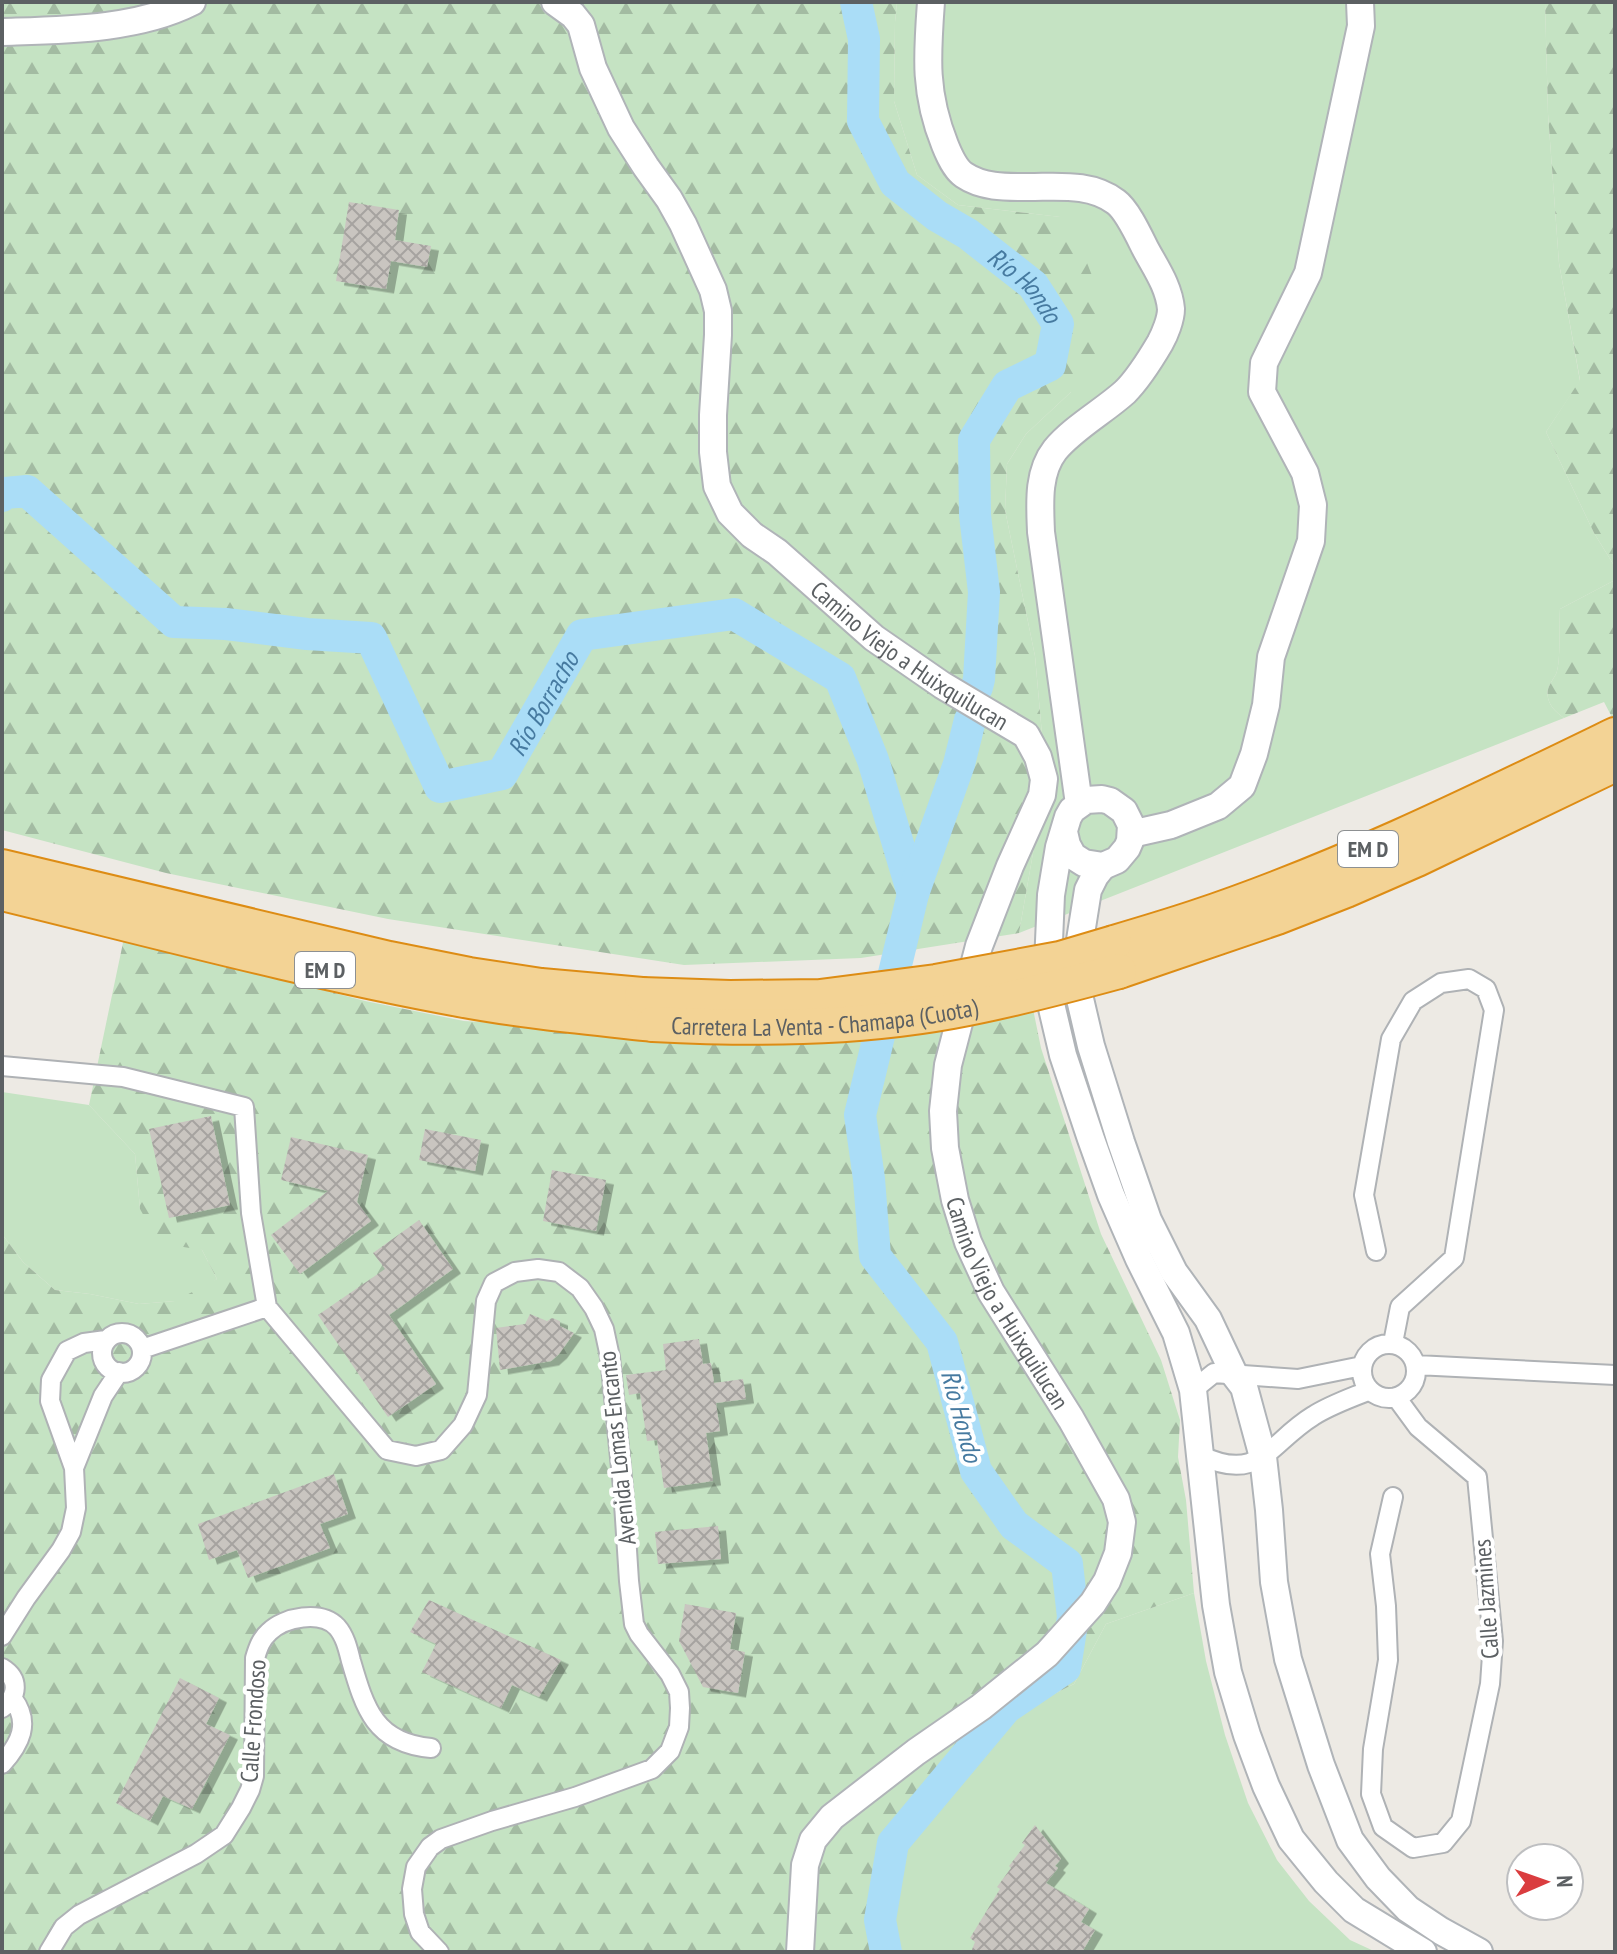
<svg xmlns="http://www.w3.org/2000/svg" width="1617" height="1954" viewBox="0 0 1617 1954" font-family="'PT Sans Narrow',sans-serif">
  <style>
    .green { fill: #c5e3c3 }
    .forest { fill: url(#forest-firs) }
    .lines { fill: none; stroke-linecap: round; stroke-linejoin: round }
    .river { stroke: #aaddf7; stroke-width: 32 }
    .building { fill: url(#building-cross-hatch); filter: url(#shadow) }
    .street-casing { stroke: #afb2b5; stroke-width: 22 }
    .secondary-casing { stroke: #b0b4b8; stroke-width: 30 }
    .highway-casing { stroke: #dd8c14; stroke-width: 38 }
    .street { stroke: #fff; stroke-width: 18 }
    .secondary { stroke: #fff; stroke-width: 26 }
    .highway { stroke: #f3d395; stroke-width: 34 }
    .highway-bridge-casing { stroke: #dd8c14; stroke-width: 38; stroke-linecap: butt }
    .highway-bridge { stroke: #f3d395; stroke-width: 34 }
    .labels { text-anchor: middle; dominant-baseline: central; stroke-width: 8; stroke-linejoin: round; paint-order: stroke }
    .shield { fill: #fff; stroke: #8d9092; stroke-width: 2 }
    .shield-label { font-size: 22px; font-weight: bold; fill: #5c6063 }
    .street-label { font-size: 24px; fill: #5c6063; stroke: #fff }
    .water-label { font-size: 26px; font-style: italic; fill: #467aa0; stroke: #fff }
  </style>
  <defs>
    <pattern id="forest-firs" width="22" height="20" patternUnits="userSpaceOnUse" patternTransform="scale(2)"><rect width="22" height="20" fill="#c5e3c3"/><path d="M5 1l3.5 6h-7zM16 11l3.5 6h-7z" fill="#a3bba2"/></pattern>
    <pattern id="building-cross-hatch" width="8" height="8" patternUnits="userSpaceOnUse" patternTransform="scale(2)"><rect width="8" height="8" fill="#c9c5c0"/><path d="M0 0l8 8M0 8l8-8" fill="none" stroke="#a6a3a0"/></pattern>
    <filter id="shadow"><feDropShadow dx="8" dy="4.5" stdDeviation="0" flood-color="#0004"/></filter>
  </defs>
  <rect width="100%" height="100%" fill="#edeae4"/>
  <path class="green" d="M897,2H1545L1548,114L1559,263L1580,381L1546,432L1594,533L1615,567V580L1560,609C1559,623 1561,665 1556,674C1551,683 1546,688 1548,698C1550,707 1557,713 1564,718L1019,933L1046,779L1035,656L1005,510L1007,464L1026,434L1071,392L1060,217L958,205L917,175L894,101L895,22Z
    M2,1092L89,1105L135,1154L140,1209L202,1250L217,1279L188,1300L139,1304L90,1294L55,1290L23,1262L2,1234Z
    M1194,1593L1206,1661L1225,1735L1248,1803L1277,1860L1309,1901L1350,1940L1376,1952H897L891,1920L903,1847L970,1772L1014,1714L1074,1684L1106,1624Z"/>
  <path class="forest" d="M2,2H897L895,22L894,101L917,175L958,205L1061,217L1087,263L1105,308L1094,363L1071,392L1026,434L1007,464L1005,510L1035,656L1046,779L1019,933L861,958L684,965L388,919L166,873L2,830Z
    M1545,2H1615V567L1594,533L1546,432L1580,380L1559,263L1548,114Z
    M1615,580V723L1604,702L1564,718C1557,713 1550,707 1548,698C1546,688 1551,683 1556,674C1561,664 1559,623 1560,609Z
    M124,938L365,1001L464,1021L583,1028L1032,1004L1041,1048L1101,1234L1161,1360L1180,1420L1178,1457L1186,1500L1194,1593L1106,1624L1074,1684L1014,1714L970,1772L903,1847L891,1920L897,1952H2V1234L23,1262L55,1290L90,1294L139,1304L175,1301L217,1279L202,1250L159,1243L140,1209L135,1154L89,1105Z"/>
  <g class="lines">
    <g class="river">
      <path id="s1" d="M856,2L864,39L863,121L895,183L937,216L968,234L1033,285L1058,324L1050,365L1007,386L974,440L975,515L984,592L979,679L977,687"/>
      <path id="s2" d="M2,496L5,493L27,491L174,622L226,624L307,634L371,638L440,787L502,774L582,635L734,614L840,678L873,760L913,894"/>
      <path d="M886,1952L880,1920L893,1843L1006,1708L1065,1668L1073,1617L1067,1564L1014,1525L976,1471L942,1342L875,1256L869,1179L860,1115L913,894L959,764L970,720"/>
    </g>
  </g>
  <path class="building" d="M349,202L399,210L395,240L431,246L427,267L391,261L386,289L336,281Z
    M211,1116L230,1205L169,1218L149,1129Z
    M425,1129L481,1140L475,1171L419,1160Z
    M291,1137L368,1155L357,1202L371,1221L300,1274L271,1235L328,1191L281,1180Z
    M552,1170L606,1180L596,1231L543,1221Z
    M419,1220L453,1269L389,1315L436,1384L388,1417L318,1315L385,1269L373,1253Z
    M530,1314L547,1321L552,1318L560,1321V1326L574,1333L559,1354L551,1361L500,1370L496,1328L525,1324Z
    M699,1339L703,1364L711,1363L714,1383L743,1379L746,1399L716,1403L720,1431L706,1433L713,1481L664,1488L657,1440L647,1441L640,1393L629,1395L626,1375L666,1370L663,1344Z
    M334,1474L348,1514L320,1524L330,1548L248,1578L237,1550L209,1560L198,1524Z
    M718,1526L721,1559L658,1564L655,1532Z
    M429,1600L561,1660L539,1697L512,1685L501,1708L422,1672L436,1644L410,1632Z
    M685,1604L736,1613L730,1649L745,1652L738,1693L703,1687L679,1641Z
    M180,1678L219,1698L206,1724L230,1735L192,1809L163,1796L150,1821L116,1803Z
    M1035,1825L1061,1859L1055,1866L1058,1868L1046,1883L1089,1909L1081,1922L1095,1930L1082,1952H971L975,1942L970,1938L1000,1889L997,1887L1011,1868L1009,1866L1025,1845L1022,1843Z"/>
  <g class="lines">
    <defs>
      <path id="street" d="M2,1066L123,1077L244,1107L251,1213L267,1307L387,1450L416,1456L441,1450L463,1425L477,1395L486,1301L494,1283L515,1272L538,1269L559,1272L580,1288L594,1308L604,1329L610,1357L623,1488L629,1581L634,1624L639,1634L670,1674L679,1692L680,1708L679,1727L670,1751L652,1769L575,1797L492,1821L441,1839L430,1847L416,1867L412,1889L414,1914L420,1932L439,1952
        M1376,1251L1364,1195L1391,1039L1413,1001L1441,983L1469,979L1486,989L1494,1010L1454,1258L1400,1307L1393,1343
        M102 1353a20 20 0 1 1 40 0a20 20 0 1 1-40 0Z
        M1362 1371a27 27 0 1 1 54 0a27 27 0 1 1-54 0Z
        M142,1349L267,1307
        M1416,1365L1615,1375
        M1193,1390L1214,1373L1298,1379L1362,1366
        M1200,1455C1260,1484 1269,1443 1313,1416C1330,1405 1351,1398 1370,1390
        M74,1468L103,1396L119,1372
        M1393,1497L1380,1554L1386,1606L1388,1660L1373,1749L1371,1794L1383,1827L1413,1848L1443,1843L1461,1821L1490,1684L1493,1641L1477,1477L1418,1427L1396,1397
        M2,1636L26,1598L61,1550L71,1532L76,1508L74,1468L50,1401L51,1380L67,1351L84,1343L106,1340
        M2,1668C20,1679 18,1697 2,1708
        M2,1764C20,1744 31,1723 13,1699
        M49,1952L64,1927L79,1915L196,1854L224,1835L241,1808L250,1790L254,1776L255,1658C258,1648 261,1639 269,1632C284,1617 321,1610 337,1627C345,1636 348,1649 351,1661C365,1709 375,1743 431,1748"/>
      <g id="secondary">
        <path id="s3" d="M555,2L573,15L581,25L593,68L621,128L646,167L669,199L683,224L713,290L718,311V335L713,415V452L717,486L730,513L752,535L777,552L874,638L942,685L1026,735L1038,757L1044,779L1042,795L1010,866L979,946L948,1065L943,1111L945,1148L955,1200L968,1242L991,1292L1071,1419L1116,1499L1122,1522L1118,1553L1107,1581L1093,1603L1047,1654L981,1707L916,1752L832,1817L813,1840L805,1865L800,1952"/>
        <path d="M931,2C927,56 924,93 945,145C949,155 955,169 964,175C983,188 1008,187 1029,187C1059,187 1091,183 1116,202C1127,210 1139,236 1145,248C1155,267 1169,286 1171,309C1171,319 1165,334 1160,343C1150,360 1139,378 1125,392C1104,411 1073,428 1055,450C1037,473 1040,505 1041,532L1079,804"/>
        <path d="M2,32C63,30 137,30 192,2"/>
        <path d="M1064,832L1067,845L1073,856L1084,863L1103,866L1117,860L1127,848L1130,841L1131,825L1124,811L1110,801L1102,799L1086,800L1072,810L1068,817L1059,847L1051,895L1047,987L1063,1055L1091,1139L1111,1195L1139,1259L1176,1333L1193,1390L1216,1605L1228,1672L1247,1735L1266,1786L1291,1839L1326,1882L1354,1910L1423,1952"/>
        <path d="M1131,834L1171,825L1218,806L1242,786L1254,754L1266,705L1271,657L1311,541L1313,505L1305,473L1262,392L1264,363L1308,273L1361,26L1360,2"/>
        <path d="M1103,866L1095,876L1088,890L1076,965L1080,999L1091,1046L1121,1142L1148,1220L1174,1272L1208,1319L1234,1374L1244,1387L1263,1457L1269,1510L1274,1582L1288,1659L1321,1765L1350,1840L1378,1878L1408,1909L1441,1931L1479,1952"/>
      </g>
      <path id="highway" d="M2,867L389,959L469,975L541,986L642,995
        M2,893C154,930 306,971 459,999C523,1011 588,1017 653,1024
        M1114,943C1141,935 1168,927 1195,918C1339,870 1479,801 1615,735
        M1119,971L1277,917L1346,890L1417,859L1615,764"/>
    </defs>
    <use href="#street" class="street-casing"/>
    <use href="#secondary" class="secondary-casing"/>
    <use href="#highway" class="highway-casing"/>
    <use href="#street" class="street"/>
    <use href="#secondary" class="secondary"/>
    <use href="#highway" class="highway"/>
    <defs>
      <g id="highway-bridge">
        <path d="M642,995L730,998L820,997L936,982L1060,959L1114,943"/>
        <path id="s4" d="M653,1024C752,1029 853,1029 952,1011C1008,1001 1064,986 1119,971"/>
      </g>
    </defs>
    <use href="#highway-bridge" class="highway-bridge-casing"/>
    <use href="#highway-bridge" class="highway-bridge"/>
  </g>
  <g class="labels">
    <g class="shield">
      <rect x="1338" y="831" width="60" height="36" rx="6"/>
      <rect x="295" y="952" width="60" height="36" rx="6"/>
    </g>
    <g class="shield-label">
      <text x="1368" y="849">EM D</text>
      <text x="325" y="970">EM D</text>
    </g>
    <g class="street-label">
      <text stroke="none"><textPath href="#s3" startOffset="790">Camino Viejo a Huixquilucan</textPath></text>
      <text stroke="none"><textPath href="#s4" startOffset="172">Carretera La Venta - Chamapa (Cuota)</textPath></text>
      <text stroke="none"><textPath href="#s3" startOffset="1534">Camino Viejo a Huixquilucan</textPath></text>
      <text transform="translate(617 1448) rotate(-96)">Avenida Lomas Encanto</text>
      <text transform="translate(1486 1599) rotate(-94)">Calle Jazmines</text>
      <text transform="translate(253 1721) rotate(-86)">Calle Frondoso</text>
    </g>
    <g class="water-label">
      <text stroke="none"><textPath href="#s1" startOffset="356">Río Hondo</textPath></text>
      <text stroke="none"><textPath href="#s2" startOffset="730">Río Borracho</textPath></text>
      <text transform="translate(962 1416) rotate(75)">Rio Hondo</text>
    </g>
  </g>
  <rect width="1617" height="1954" fill="none" stroke="#5c6063" stroke-width="8"/>
  <g transform="translate(1545 1882) rotate(88)"><circle r="38" fill="#ffffff" stroke="#bebfc1" stroke-width="2"/>
  <path d="M0-6L14 30L0 20L-14 30Z" fill="#da3d3f"/>
  <text y="-12" font-size="22" font-weight="bold" text-anchor="middle" fill="#5c6063">N</text>
  </g>
</svg>
